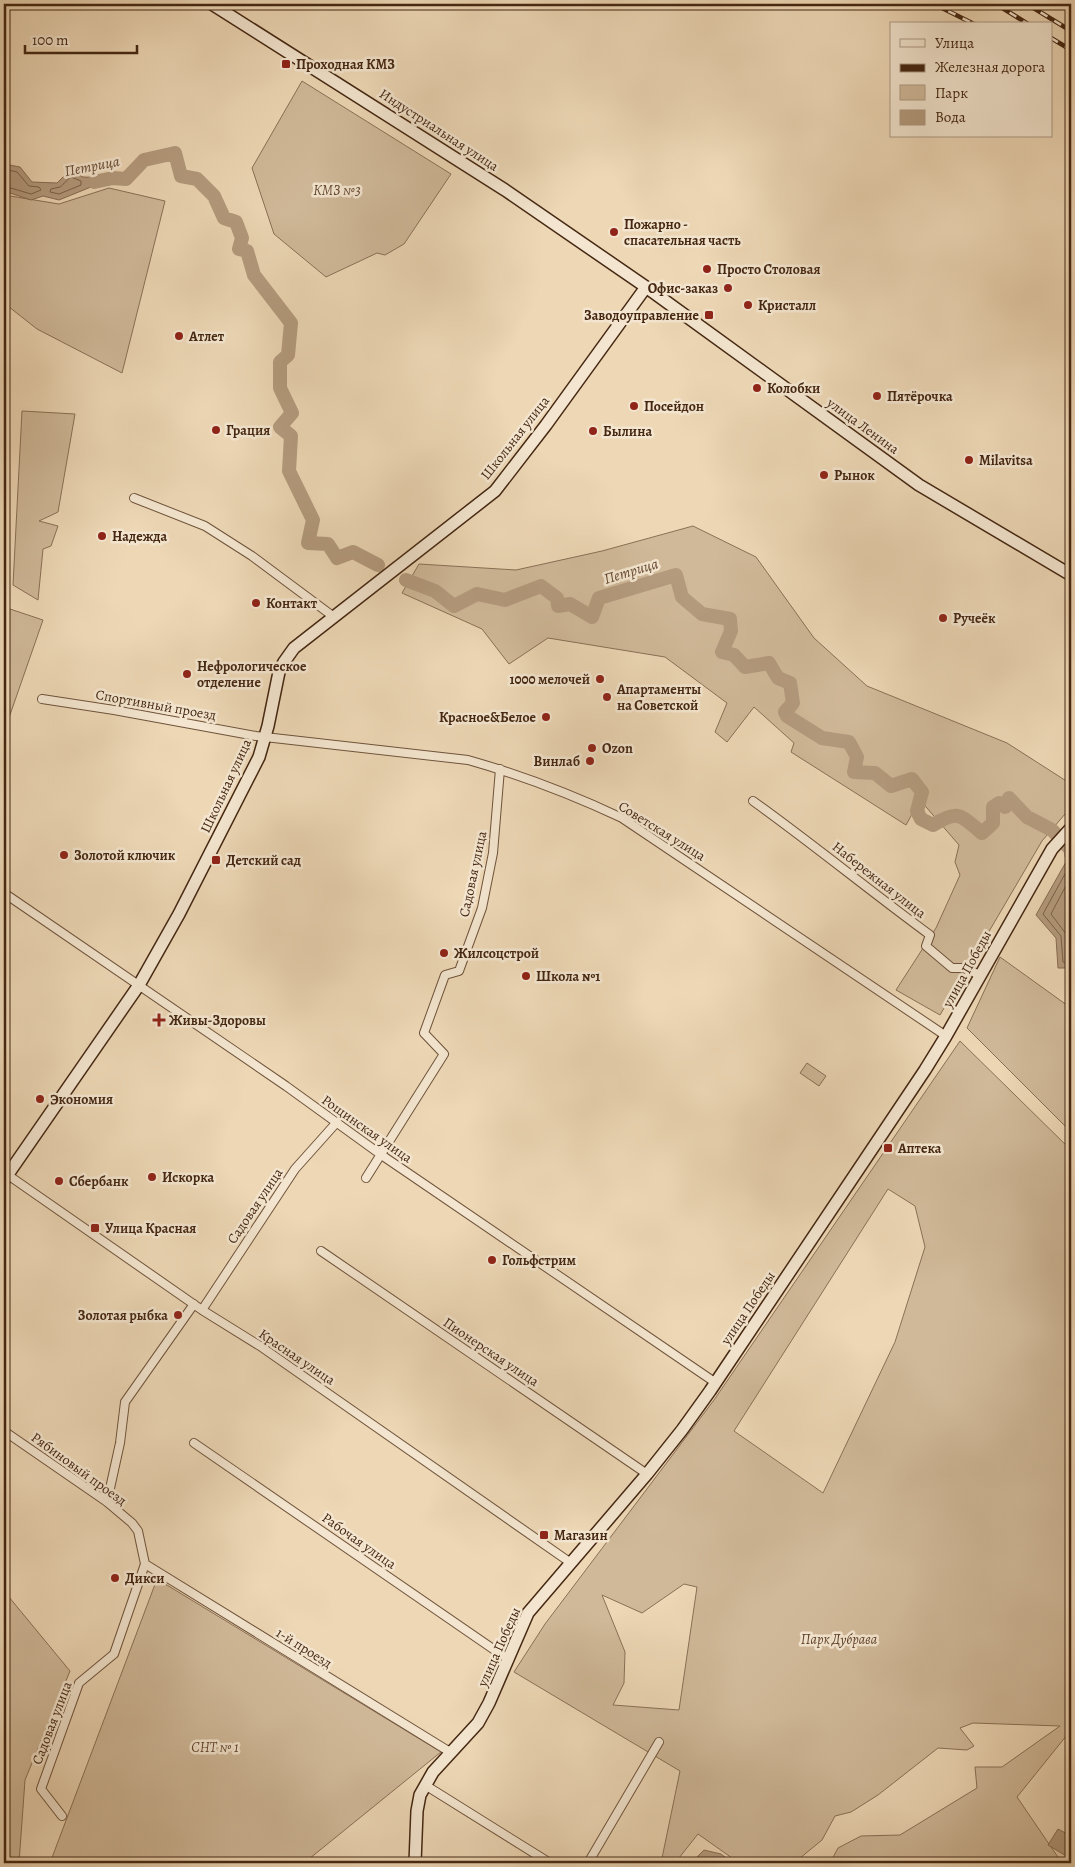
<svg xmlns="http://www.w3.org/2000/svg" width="1075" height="1867" viewBox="0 0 1075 1867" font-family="Alegreya,serif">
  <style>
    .green { fill: #d0b999; stroke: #8a7056; fill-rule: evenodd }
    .water { fill: #b49b7e; stroke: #886d53 }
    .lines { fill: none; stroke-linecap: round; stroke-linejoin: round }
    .shore { stroke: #7c6148; stroke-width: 1 }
    .river { stroke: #b49b7e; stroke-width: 14 }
    .street-casing { stroke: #6f533b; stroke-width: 10 }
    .secondary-casing { stroke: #452712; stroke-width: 14 }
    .street { stroke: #f3e5cf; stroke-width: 8 }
    .secondary { stroke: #f3e5cf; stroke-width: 11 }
    .rail-casing { stroke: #452712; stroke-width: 4.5 }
    .rail { stroke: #f3e5cf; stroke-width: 2.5; stroke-dasharray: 8; stroke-linecap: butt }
    .poi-dot { fill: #8f2418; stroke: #f3e5cf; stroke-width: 2 }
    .labels { text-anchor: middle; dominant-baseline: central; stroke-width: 5; stroke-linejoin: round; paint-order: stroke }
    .poi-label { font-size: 14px; font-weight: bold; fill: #452712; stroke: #f3e5cf; text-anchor: start }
    .street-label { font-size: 14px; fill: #452712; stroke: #f3e5cf }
    .park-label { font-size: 14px; font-style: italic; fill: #61442d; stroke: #f3e5cf }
    .water-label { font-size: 15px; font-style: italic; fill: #664a32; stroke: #f3e5cf }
  </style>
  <rect width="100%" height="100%" fill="#edd7b5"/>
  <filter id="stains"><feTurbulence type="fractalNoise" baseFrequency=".004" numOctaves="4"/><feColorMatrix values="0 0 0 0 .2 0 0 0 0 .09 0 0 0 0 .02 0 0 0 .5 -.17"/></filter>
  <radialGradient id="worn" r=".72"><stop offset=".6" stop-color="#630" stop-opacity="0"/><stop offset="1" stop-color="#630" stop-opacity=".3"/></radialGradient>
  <path class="green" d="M302,81L451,174L404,244L385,255L377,253L326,277L274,234L252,168Z
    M109,188L165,201L122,373L37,329L4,303V195L59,204Z
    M22,411L75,414L58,512L39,521L58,526L51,546L43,549L38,600L13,585Z
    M693,526L756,557L814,638L867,686L1007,743L1071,784V807L1042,841L940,1015L896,990L936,928L960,875L955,862L959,845L920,800L906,825L791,752L794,743L754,707L727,742L715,732L727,703L665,657L548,638L509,664L482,629L402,593L419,564L516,570L602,551Z
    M4,607L43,620L4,732Z
    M1000,957L1071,1008V1132L967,1028Z
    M960,1041L1071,1150V1735H1067L1017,1797L1062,1863H832L831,1861L838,1848L861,1836L900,1835L977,1788L975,1767H1002L1060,1726L973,1723L960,1728L974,1746L967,1750L938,1748L878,1795L851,1812L835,1816L822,1840L794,1863H739L698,1834L675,1863H661L680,1771L514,1672L545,1624L714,1400ZM888,1189L915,1206L925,1247L895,1342L823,1493L734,1431ZM684,1584L697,1587L679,1710L613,1705L624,1683L625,1652L602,1595L642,1613Z
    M807,1063L826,1076L819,1086L800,1073Z
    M157,1579L441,1752L304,1863H50Z
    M4,1591L70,1671L25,1780L19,1863H4Z"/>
  <path class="water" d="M4,164L20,167L32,182L57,183L70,170L83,177L113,178L59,200L43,196L31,200L4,191Z
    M1071,853V968H1058L1056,938L1036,915Z
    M1058,1829L1071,1836V1859L1048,1845Z
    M704,1850L721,1854L733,1863H693L696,1858Z"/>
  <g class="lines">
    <path class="shore" d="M4,169L17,172L29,186L39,187L41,190L31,194L4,186
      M71,177L81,181V185L59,194L50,192L51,189L60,187Z
      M1071,863L1043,914L1061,936L1063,962L1071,963
      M1071,876L1051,914L1066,934L1069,955L1071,957"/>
    <path class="river" d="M94,182L113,178L126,179L144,160L175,153L181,176L197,179L214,196L224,218L236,222L242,238L239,249L247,251L254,275L291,323L288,355L280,362V388L292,413L280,427L291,436L289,471L313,520L308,543L328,544L337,558L353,552L378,565
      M406,580L435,591L454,606L477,594L505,600L541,586L557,598L558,606L570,604L592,617L599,598L676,575L682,597L702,614L730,619L731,631L722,652L734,655L745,667L769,663L778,678L790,683L793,703L785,712L787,716L822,738L849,742L857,757L854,772L875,773L891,786L912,779L922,792L917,811L921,819L933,825C959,809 960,815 982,833L993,823V807L999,803L1005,807L1009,798L1027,817L1052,830L1071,850V854"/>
    <defs>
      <path id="street" d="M134,498L205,526L252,556L334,617
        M42,699L114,710L256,736L468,760C521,775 573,795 622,818L946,1036
        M753,801C813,844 870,891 930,935L926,946L952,968H967L980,976
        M4,893L286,1086L380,1154L716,1383
        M8,1175L202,1310L260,1346L571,1563
        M366,1178L444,1054L424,1033L445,975L459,971L482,908L493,853L500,769
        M321,1251L647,1474
        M202,1310L295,1169L337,1122
        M4,1431L107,1502L132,1523L138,1531L145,1564L114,1654L79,1683L41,1789L62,1816
        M194,1443L509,1660
        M107,1502L120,1443L125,1402L194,1304
        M145,1564L450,1752
        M425,1785L550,1863
        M588,1863L659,1742"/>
      <path id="secondary" d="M212,4L505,190L646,287L919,485L1071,575
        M4,1180L139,985L179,914L259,757L268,726L279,672L284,662L294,648L495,491L546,425L646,287
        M415,1863L417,1811L420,1795L433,1772L478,1723L489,1703L528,1613L647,1474L682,1430L710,1391L925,1070L946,1036L1052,849L1071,828"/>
    </defs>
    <use href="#street" class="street-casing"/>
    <use href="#secondary" class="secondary-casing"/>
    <use href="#street" class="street"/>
    <use href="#secondary" class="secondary"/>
    <defs>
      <path id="rail" d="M934,4L974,24
        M996,4L1028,24
        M1027,4L1071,31
        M1051,38L1071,50"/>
    </defs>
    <use href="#rail" class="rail-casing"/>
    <use href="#rail" class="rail"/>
  </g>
  <g class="poi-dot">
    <rect x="281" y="59" width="10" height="10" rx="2.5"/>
    <circle cx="614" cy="232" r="5"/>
    <circle cx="707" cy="269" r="5"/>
    <circle cx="728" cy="288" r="5"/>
    <circle cx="748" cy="305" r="5"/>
    <rect x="704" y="310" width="10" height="10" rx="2.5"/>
    <circle cx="179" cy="336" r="5"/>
    <circle cx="757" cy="388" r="5"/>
    <circle cx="877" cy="396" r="5"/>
    <circle cx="634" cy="406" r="5"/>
    <circle cx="216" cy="430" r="5"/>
    <circle cx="593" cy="431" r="5"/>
    <circle cx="969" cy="460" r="5"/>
    <circle cx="824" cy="475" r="5"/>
    <circle cx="102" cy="536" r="5"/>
    <circle cx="256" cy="603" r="5"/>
    <circle cx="943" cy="618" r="5"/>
    <circle cx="187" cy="674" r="5"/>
    <circle cx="600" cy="679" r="5"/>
    <circle cx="607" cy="697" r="5"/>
    <circle cx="546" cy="717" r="5"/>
    <circle cx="592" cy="748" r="5"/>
    <circle cx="590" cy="761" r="5"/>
    <circle cx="64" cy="855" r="5"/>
    <rect x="211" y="855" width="10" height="10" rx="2.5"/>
    <circle cx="444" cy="953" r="5"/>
    <circle cx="526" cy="976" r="5"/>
    <path d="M156.5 1012.5h5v5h5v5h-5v5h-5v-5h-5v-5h5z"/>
    <circle cx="40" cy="1099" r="5"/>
    <rect x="883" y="1143" width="10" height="10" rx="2.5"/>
    <circle cx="152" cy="1177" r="5"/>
    <circle cx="59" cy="1181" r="5"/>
    <rect x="90" y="1223" width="10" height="10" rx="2.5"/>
    <circle cx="492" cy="1260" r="5"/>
    <circle cx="178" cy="1315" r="5"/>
    <rect x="539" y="1530" width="10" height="10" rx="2.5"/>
    <circle cx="115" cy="1578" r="5"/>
  </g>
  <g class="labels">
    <g class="poi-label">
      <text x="296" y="64">Проходная КМЗ</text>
      <text x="624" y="224">Пожарно -<tspan x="624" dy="16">спасательная часть</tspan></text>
      <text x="717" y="269">Просто Столовая</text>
      <text x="718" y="288" text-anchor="end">Офис-заказ</text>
      <text x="758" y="305">Кристалл</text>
      <text x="699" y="315" text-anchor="end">Заводоуправление</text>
      <text x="189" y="336">Атлет</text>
      <text x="767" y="388">Колобки</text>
      <text x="887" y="396">Пятёрочка</text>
      <text x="644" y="406">Посейдон</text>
      <text x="226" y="430">Грация</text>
      <text x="603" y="431">Былина</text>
      <text x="979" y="460">Milavitsa</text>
      <text x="834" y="475">Рынок</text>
      <text x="112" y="536">Надежда</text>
      <text x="266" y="603">Контакт</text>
      <text x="953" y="618">Ручеёк</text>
      <text x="197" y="666">Нефрологическое<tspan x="197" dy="16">отделение</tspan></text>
      <text x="590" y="679" text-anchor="end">1000 мелочей</text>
      <text x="617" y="689">Апартаменты<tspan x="617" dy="16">на Советской</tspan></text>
      <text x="536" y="717" text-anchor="end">Красное&amp;Белое</text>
      <text x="602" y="748">Ozon</text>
      <text x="580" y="761" text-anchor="end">Винлаб</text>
      <text x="74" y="855">Золотой ключик</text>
      <text x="226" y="860">Детский сад</text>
      <text x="454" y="953">Жилсоцстрой</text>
      <text x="536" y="976">Школа №1</text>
      <text x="169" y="1020">Живы-Здоровы</text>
      <text x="50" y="1099">Экономия</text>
      <text x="898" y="1148">Аптека</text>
      <text x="162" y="1177">Искорка</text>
      <text x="69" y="1181">Сбербанк</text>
      <text x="105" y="1228">Улица Красная</text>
      <text x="502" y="1260">Гольфстрим</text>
      <text x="168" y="1315" text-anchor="end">Золотая рыбка</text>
      <text x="554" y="1535">Магазин</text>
      <text x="125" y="1578">Дикси</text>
    </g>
    <g class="street-label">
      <text transform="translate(439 130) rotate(33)">Индустриальная улица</text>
      <text transform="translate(863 426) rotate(36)">улица Ленина</text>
      <text transform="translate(515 438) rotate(-52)">Школьная улица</text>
      <text transform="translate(156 705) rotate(10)">Спортивный проезд</text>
      <text transform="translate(226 786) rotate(-65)">Школьная улица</text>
      <text transform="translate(662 831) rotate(32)">Советская улица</text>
      <text transform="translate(473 874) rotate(-78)">Садовая улица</text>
      <text transform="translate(879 880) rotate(38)">Набережная улица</text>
      <text transform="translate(967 969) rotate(-61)">улица Победы</text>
      <text transform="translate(367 1129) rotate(35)">Рощинская улица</text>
      <text transform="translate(255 1206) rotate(-56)">Садовая улица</text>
      <text transform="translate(748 1308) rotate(-56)">улица Победы</text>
      <text transform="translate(491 1352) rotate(34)">Пионерская улица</text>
      <text transform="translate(297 1357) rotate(34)">Красная улица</text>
      <text transform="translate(79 1469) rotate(36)">Рябиновый проезд</text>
      <text transform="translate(359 1541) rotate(35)">Рабочая улица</text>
      <text transform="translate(499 1647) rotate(-66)">улица Победы</text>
      <text transform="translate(304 1648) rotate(32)">1-й проезд</text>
      <text transform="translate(52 1723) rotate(-69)">Садовая улица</text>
    </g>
    <g class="park-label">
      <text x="337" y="190">КМЗ №3</text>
      <text x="839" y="1639">Парк Дубрава</text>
      <text x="215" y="1747">СНТ № 1</text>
    </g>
    <g class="water-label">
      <text transform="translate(92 166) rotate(-11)">Петрица</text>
      <text transform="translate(631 571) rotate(-17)">Петрица</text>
    </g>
  </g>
  <rect width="1075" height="1867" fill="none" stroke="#edd7b5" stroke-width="20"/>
  <rect x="5" y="5" width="1065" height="1857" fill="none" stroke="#452712" stroke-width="2.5"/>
  <rect x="10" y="10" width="1055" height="1847" fill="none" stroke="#452712"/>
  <rect x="890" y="22" width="162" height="115" fill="#f3e5cf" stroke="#ad9983"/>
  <rect x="900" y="39" width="25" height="8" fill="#f3e5cf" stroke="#ad9983"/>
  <text x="935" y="48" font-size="15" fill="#452712">Улица</text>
  <rect x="900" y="64" width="25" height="8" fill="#452712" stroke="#ad9983"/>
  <text x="935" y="72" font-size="15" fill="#452712">Железная дорога</text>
  <rect x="900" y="85" width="25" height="15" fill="#d0b999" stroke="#ad9983"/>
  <text x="935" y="98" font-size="15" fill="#452712">Парк</text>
  <rect x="900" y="110" width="25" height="15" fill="#b49b7e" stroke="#ad9983"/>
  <text x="935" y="122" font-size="15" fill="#452712">Вода</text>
  <path d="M25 45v8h112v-8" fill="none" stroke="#452712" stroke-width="2.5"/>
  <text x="32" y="45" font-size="15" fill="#452712" stroke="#f3e5cf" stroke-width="4" paint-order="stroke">100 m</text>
  <rect width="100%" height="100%" filter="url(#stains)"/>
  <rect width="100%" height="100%" fill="url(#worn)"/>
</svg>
